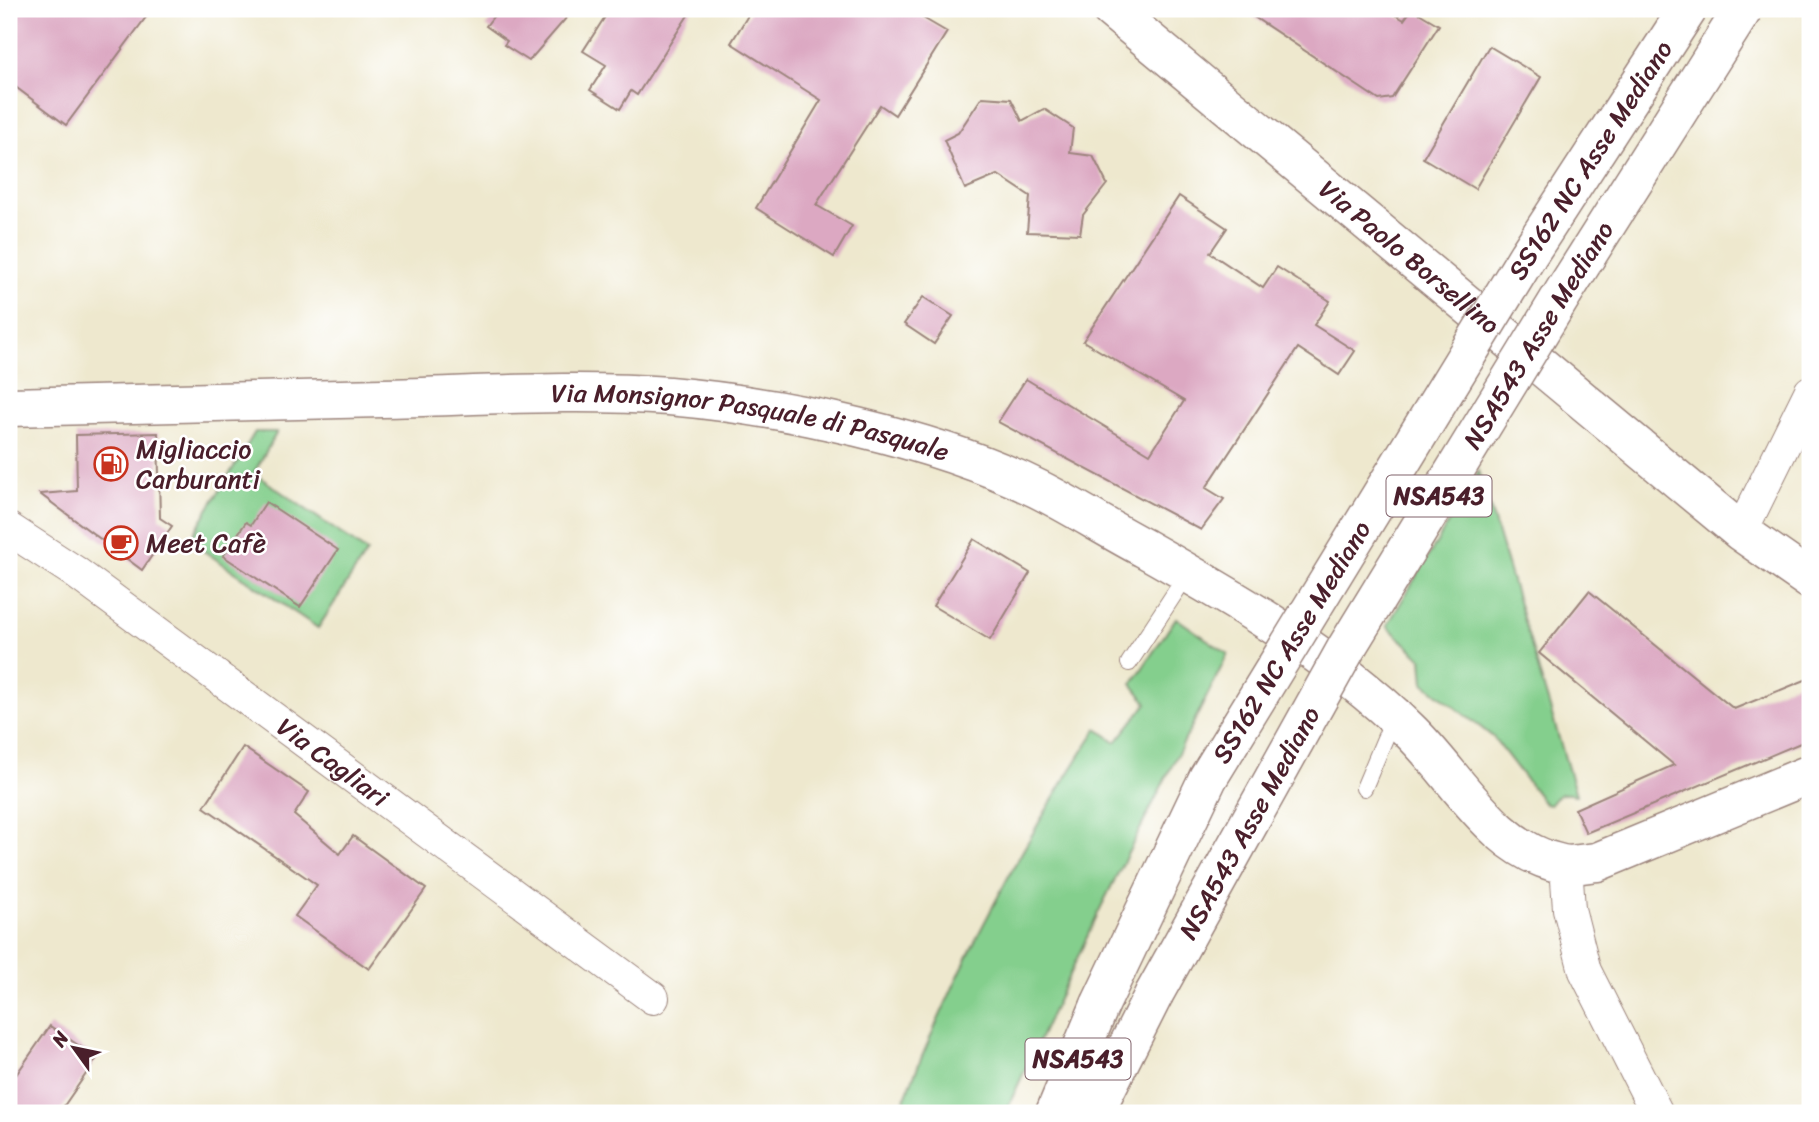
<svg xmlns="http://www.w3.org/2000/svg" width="1819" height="1122" viewBox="0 0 1819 1122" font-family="Sriracha,sans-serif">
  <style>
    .green { fill: #84cf8d; stroke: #67775c; stroke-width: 2 }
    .building { fill: #dca8c2 }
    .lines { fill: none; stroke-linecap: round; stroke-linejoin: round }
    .lane-casing { stroke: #9c847c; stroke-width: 18 }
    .street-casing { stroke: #9c847c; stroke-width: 34 }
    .secondary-casing { stroke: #9c847c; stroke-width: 41 }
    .highway-casing { stroke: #9c847c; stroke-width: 41 }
    .lane { stroke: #fff; stroke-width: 16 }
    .street { stroke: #fff; stroke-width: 32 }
    .secondary { stroke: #fff; stroke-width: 38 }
    .highway { stroke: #fff; stroke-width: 38 }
    .highway-bridge-casing { stroke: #9c847c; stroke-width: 41; stroke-linecap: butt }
    .highway-bridge { stroke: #fff; stroke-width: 38 }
    .labels { text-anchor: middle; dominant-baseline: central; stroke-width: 5; stroke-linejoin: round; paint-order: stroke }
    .shield { fill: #fff; stroke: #80626b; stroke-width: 2 }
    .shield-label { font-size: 24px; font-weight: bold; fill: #4a1f2b }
    .street-label { font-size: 26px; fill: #4a1f2b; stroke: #fff }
    .poi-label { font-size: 26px; fill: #4a1f2b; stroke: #fff; text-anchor: start }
  </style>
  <rect width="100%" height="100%" fill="#fff"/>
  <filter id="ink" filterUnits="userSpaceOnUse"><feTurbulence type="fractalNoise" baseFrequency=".0143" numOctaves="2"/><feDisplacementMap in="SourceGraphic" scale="14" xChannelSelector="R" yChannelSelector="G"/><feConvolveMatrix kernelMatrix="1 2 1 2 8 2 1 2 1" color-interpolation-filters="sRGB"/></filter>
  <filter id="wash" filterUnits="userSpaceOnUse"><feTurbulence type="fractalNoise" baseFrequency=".00686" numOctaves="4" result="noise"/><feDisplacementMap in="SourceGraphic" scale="28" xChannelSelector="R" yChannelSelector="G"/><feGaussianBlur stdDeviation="1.57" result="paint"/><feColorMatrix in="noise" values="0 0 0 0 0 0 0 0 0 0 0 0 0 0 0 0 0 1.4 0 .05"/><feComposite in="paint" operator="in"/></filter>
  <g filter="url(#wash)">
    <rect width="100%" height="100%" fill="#eee8ce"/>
    <path class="green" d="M255,432H277L254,473L367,552L318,628L189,541Z
      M1479,471L1576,795C1563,792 1557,793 1550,805L1545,804L1493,737L1424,683L1422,659L1387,626Z
      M1176,618L1228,654L1101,907L1005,1113H899C952,978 1017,850 1097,729L1116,742L1147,703L1132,684Z"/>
    <g id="blocks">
      <path class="building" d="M9,9H152L66,125L9,82Z
        M499,9H574L529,61L504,45L507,41L486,26Z
        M610,9H692L637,95L631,91L620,109L590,90L606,65L583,51Z
        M752,9H928L923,18L947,32L895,115L880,105L816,205L852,226L834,257L756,208L821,100L731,43Z
        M1242,9H1386L1404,20L1412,9L1439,25L1392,98L1379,100Z
        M1489,46L1541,77L1475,189L1423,158Z
        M982,97L1011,99L1022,121L1044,109L1073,128L1070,153L1093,156L1107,184L1083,215L1080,234L1027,232L1030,196L998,175L965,189L944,140L958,133Z
        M1179,196L1227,228L1210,253L1263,288L1277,267L1330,301L1314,325L1355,351L1339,375L1298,348L1206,488L1224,499L1201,530L998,422L1026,379L1150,454L1184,401L1083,341Z
        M923,297L953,316L934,344L904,324Z
        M158,433L160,518L172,526L142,570L40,494L77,491L76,435Z
        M266,502L338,550L300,607L223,556L246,522L251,525Z
        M974,539L1030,573L990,640L933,606Z
        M1589,591L1734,709L1810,678V739L1586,833L1575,809L1674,765L1539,653Z
        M243,747L309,792L294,815L340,854L353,836L426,889L369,969L295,916L317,885L204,807Z
        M50,1026L97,1058L59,1113H9V1085Z"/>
    </g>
  </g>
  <g filter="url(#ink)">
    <use href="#blocks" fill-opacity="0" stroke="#9c847c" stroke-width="2"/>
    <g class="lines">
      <defs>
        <path id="lane" d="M1129,663L1188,573
          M1364,788L1394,717"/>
        <g id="street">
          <path id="s1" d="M9,529L75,572L653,998"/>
          <path d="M1741,532L1810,392"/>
          <path d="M1566,865L1569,909L1585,971L1657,1113"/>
        </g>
        <g id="secondary">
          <path id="s2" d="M1111,9L1741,532L1810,580"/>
          <path id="s3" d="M9,407C133,404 258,401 382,398C477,396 574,389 669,396C783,406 935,438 1038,489C1074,507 1108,529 1144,548C1236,600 1332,655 1408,729C1456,774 1492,850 1562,864C1573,866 1586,863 1597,862L1810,774"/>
        </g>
        <path id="highway" d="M1055,1113L1100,1005
          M1094,1113L1154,994"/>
      </defs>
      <use href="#lane" class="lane-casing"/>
      <use href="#street" class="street-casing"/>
      <use href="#secondary" class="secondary-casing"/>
      <use href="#highway" class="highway-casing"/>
      <use href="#lane" class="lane"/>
      <use href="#street" class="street"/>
      <use href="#secondary" class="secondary"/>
      <use href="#highway" class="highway"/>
      <defs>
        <g id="highway-bridge">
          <path id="s4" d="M1154,994L1347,647L1565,290L1743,9"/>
          <path id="s5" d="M1100,1005L1208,778L1528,255L1688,9"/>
        </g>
      </defs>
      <use href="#highway-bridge" class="highway-bridge-casing"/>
      <use href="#highway-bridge" class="highway-bridge"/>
    </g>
  </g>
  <defs>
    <symbol id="fuel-ring" viewBox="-11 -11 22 22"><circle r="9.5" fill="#fff" stroke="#c8321e" stroke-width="1.5"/><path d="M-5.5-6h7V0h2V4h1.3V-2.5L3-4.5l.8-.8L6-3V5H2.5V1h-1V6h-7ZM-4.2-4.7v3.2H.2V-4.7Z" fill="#c8321e"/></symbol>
    <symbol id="cafe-ring" viewBox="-11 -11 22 22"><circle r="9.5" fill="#fff" stroke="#c8321e" stroke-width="1.5"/><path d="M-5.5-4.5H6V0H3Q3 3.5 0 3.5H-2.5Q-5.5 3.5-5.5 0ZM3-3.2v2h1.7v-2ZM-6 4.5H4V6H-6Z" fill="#c8321e"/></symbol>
  </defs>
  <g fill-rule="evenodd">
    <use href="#fuel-ring" x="92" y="445" width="38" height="38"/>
    <use href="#cafe-ring" x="102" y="524" width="38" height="38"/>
  </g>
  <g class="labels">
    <g class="shield">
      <rect x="1386.5" y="475.5" width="105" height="41" rx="5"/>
      <rect x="1025.5" y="1038.5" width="105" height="41" rx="5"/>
    </g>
    <g class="shield-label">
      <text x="1439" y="496">NSA543</text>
      <text x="1078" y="1059">NSA543</text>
    </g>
    <g class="street-label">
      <text stroke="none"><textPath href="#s5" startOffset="978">SS162 NC Asse Mediano</textPath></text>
      <text stroke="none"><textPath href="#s2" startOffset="388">Via Paolo Borsellino</textPath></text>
      <text stroke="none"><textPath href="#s4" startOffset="763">NSA543 Asse Mediano</textPath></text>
      <text stroke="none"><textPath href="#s3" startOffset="744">Via Monsignor Pasquale di Pasquale</textPath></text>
      <text stroke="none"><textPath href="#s5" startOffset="411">SS162 NC Asse Mediano</textPath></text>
      <text stroke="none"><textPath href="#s1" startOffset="399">Via Cagliari</textPath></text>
      <text stroke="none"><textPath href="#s4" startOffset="196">NSA543 Asse Mediano</textPath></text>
    </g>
    <g class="poi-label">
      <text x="136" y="449">Migliaccio<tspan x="136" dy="30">Carburanti</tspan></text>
      <text x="146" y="543">Meet Cafè</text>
    </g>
  </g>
  <rect width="1819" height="1122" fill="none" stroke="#fff" stroke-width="35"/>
  <g transform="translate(74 1048) rotate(303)" stroke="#ffffff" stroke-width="5" paint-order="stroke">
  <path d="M0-5L12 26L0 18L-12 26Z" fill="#4a1f2b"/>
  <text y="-10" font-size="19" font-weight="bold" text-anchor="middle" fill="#4a1f2b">N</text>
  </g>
</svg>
